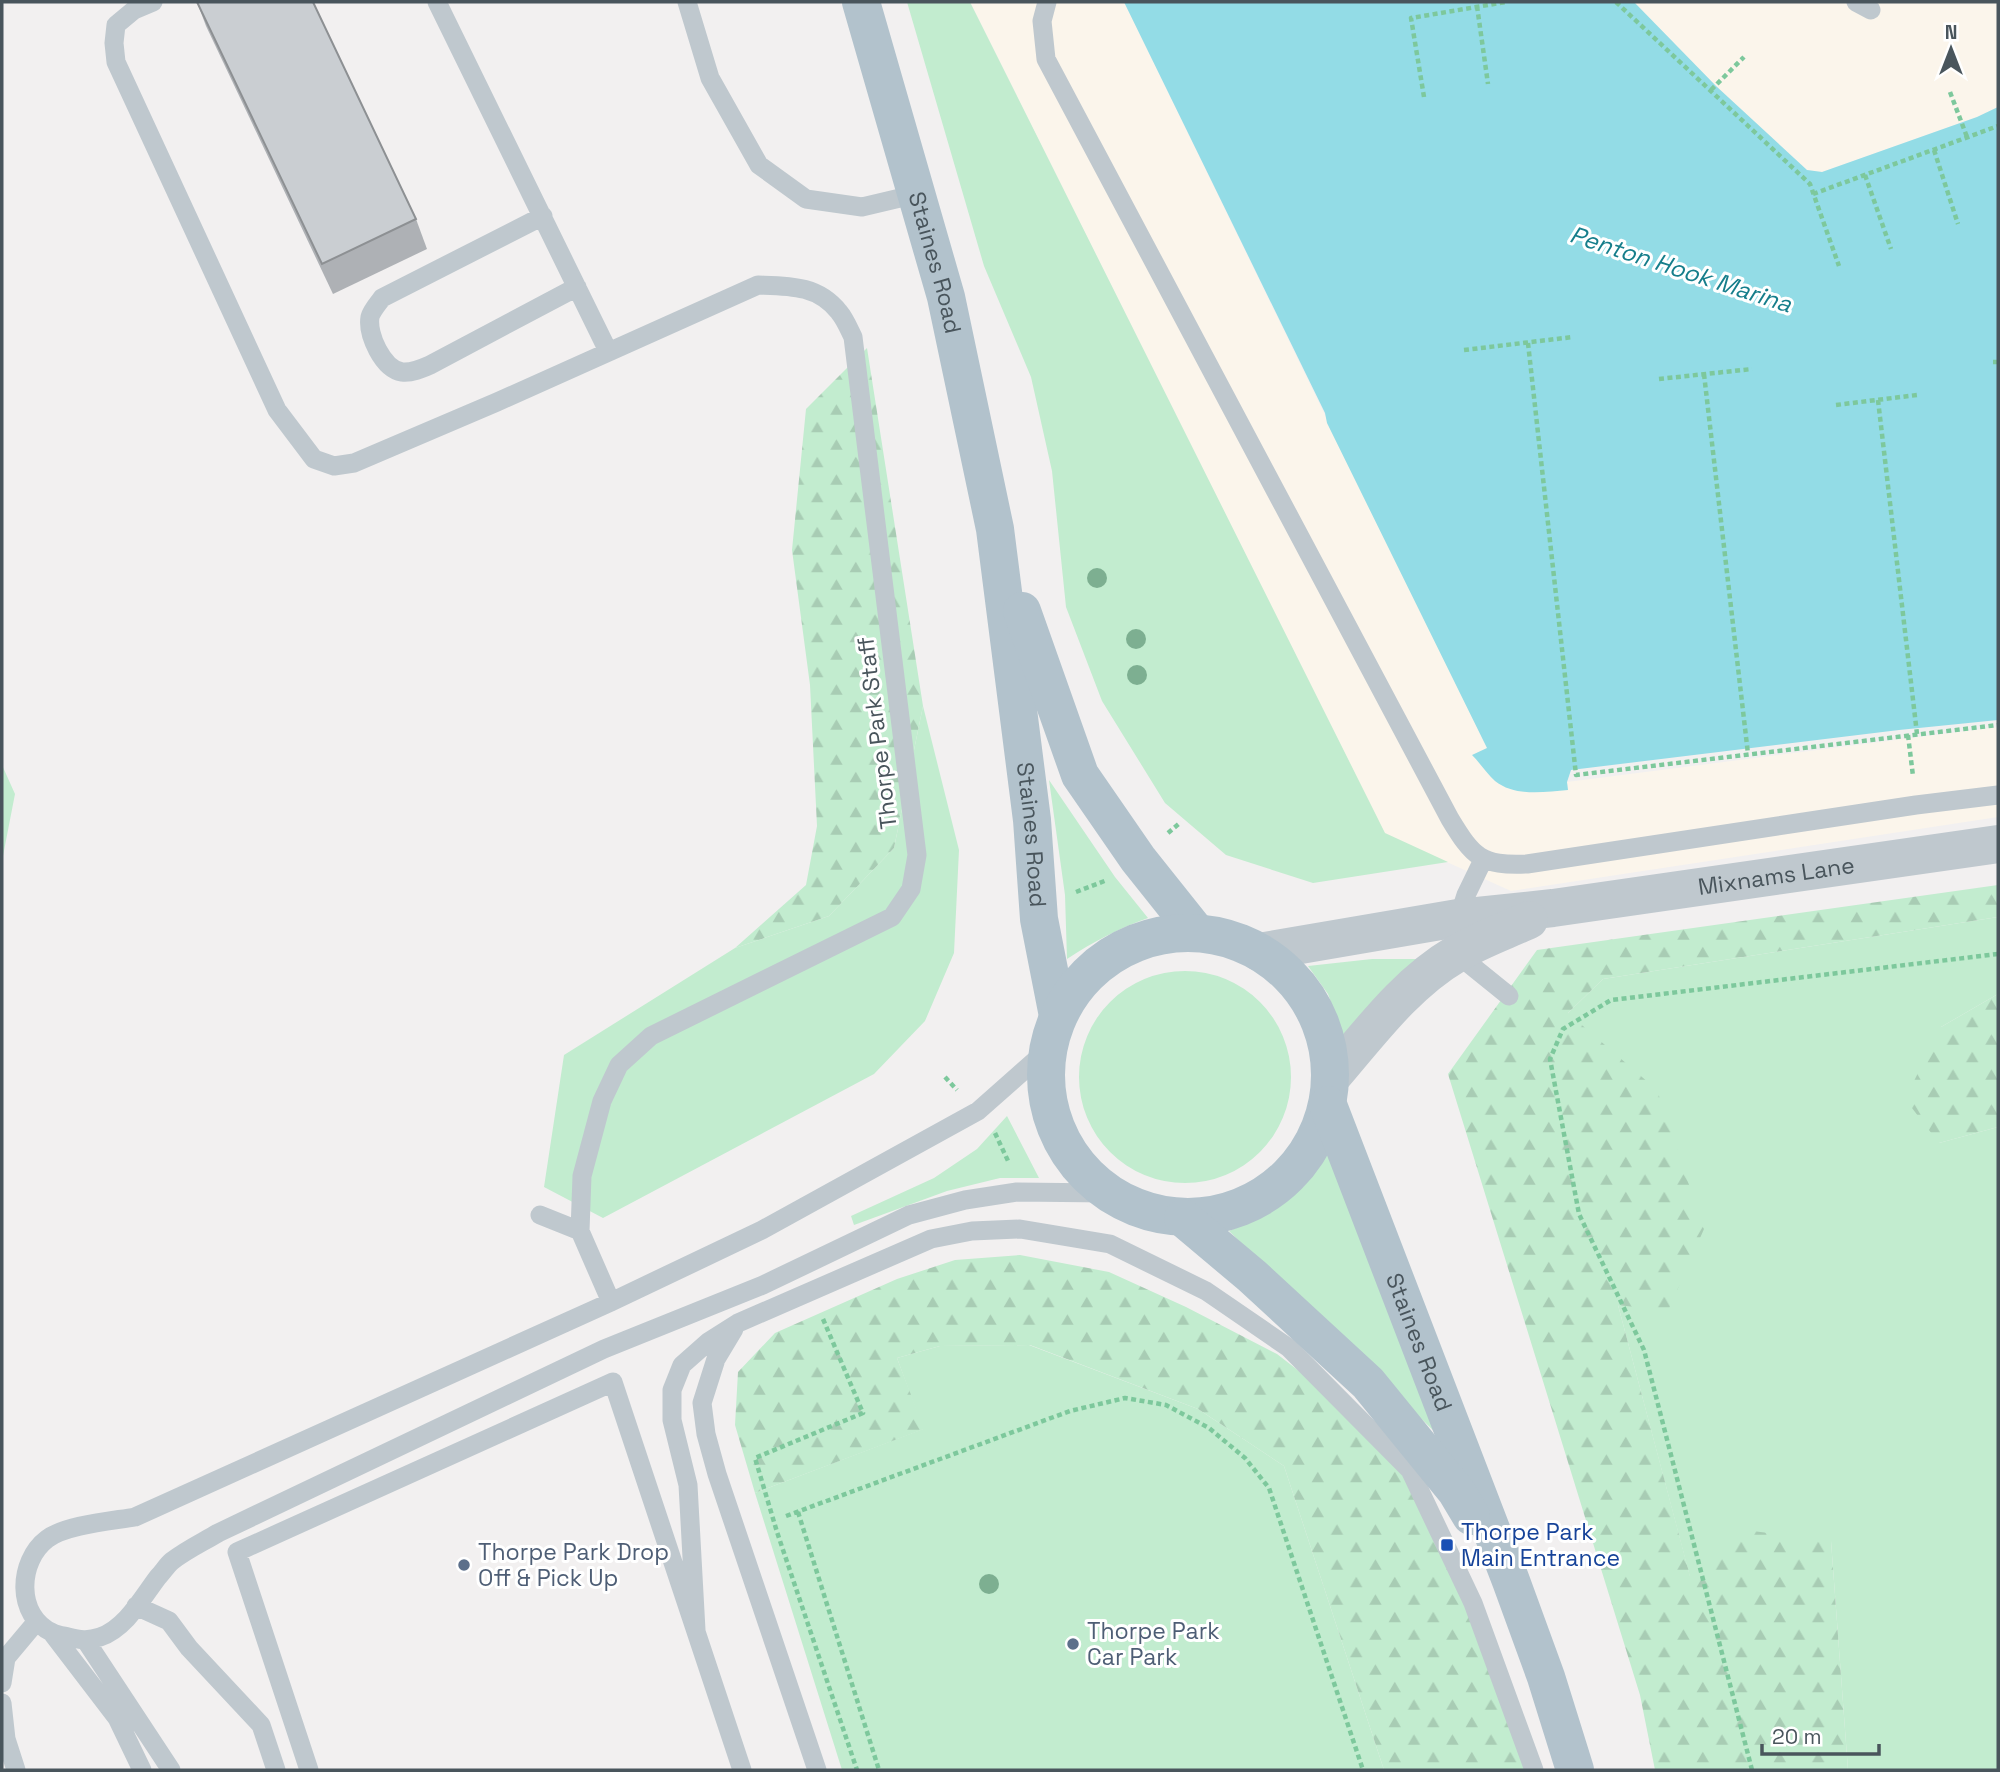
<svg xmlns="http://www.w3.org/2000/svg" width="2000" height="1772" viewBox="0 0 2000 1772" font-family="'Space Grotesk',sans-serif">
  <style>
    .commercial { fill: #fbf5eb }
    .green { fill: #c2eccf }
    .forest { fill: url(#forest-firs) }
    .water { fill: #93dce6 }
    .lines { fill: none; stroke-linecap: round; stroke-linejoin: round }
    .path { stroke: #7dc89c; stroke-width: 4.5; stroke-dasharray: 5 3.5; stroke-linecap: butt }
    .service { stroke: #bfc8ce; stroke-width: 19 }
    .minor { stroke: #bfc8ce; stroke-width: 38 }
    .primary { stroke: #b2c2cc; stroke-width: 38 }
    .tree { fill: #7daf91 }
    .wall { fill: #aeb1b5 }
    .building { fill: #caced2; stroke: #8d9093; stroke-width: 2 }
    .transit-dot { fill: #1a4fb4; stroke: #fff; stroke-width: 2.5 }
    .service-dot { fill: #5c6f8a; stroke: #fff; stroke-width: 2.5 }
    .labels { text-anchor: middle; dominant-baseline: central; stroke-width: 6; stroke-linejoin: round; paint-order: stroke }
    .street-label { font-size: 23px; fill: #49555c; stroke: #fff }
    .transit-label { font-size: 23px; fill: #164399; stroke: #fff; text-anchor: start }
    .service-label { font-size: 23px; fill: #4e5e75; stroke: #fff; text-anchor: start }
    .water-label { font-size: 24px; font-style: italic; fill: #167e8b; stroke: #fff }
  </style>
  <defs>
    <pattern id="forest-firs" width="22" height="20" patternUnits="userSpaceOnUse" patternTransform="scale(1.75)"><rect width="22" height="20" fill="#c2eccf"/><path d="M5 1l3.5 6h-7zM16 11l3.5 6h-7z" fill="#a8ccb4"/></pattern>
  </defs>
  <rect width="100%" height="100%" fill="#f2f0f0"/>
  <path class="commercial" d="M970,2H1124L1487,748L1473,755L1568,790L1567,782L1998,727V817L1511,891L1385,834Z
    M1634,2H1998V107L1977,117L1822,172L1807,170L1716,86Z"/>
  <path class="green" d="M907,2H970L1385,833L1448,862L1313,883L1226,855L1165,803L1102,701L1066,607L1052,471L1031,377L984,266Z
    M923,706L959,850L954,953L925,1021L874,1074L603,1218L544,1187L564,1055L735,948L829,916L894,848Z
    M2,765L15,794L2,861Z
    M1049,780L1115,877L1148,918C1119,928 1093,942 1067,959L1065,895Z
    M1998,917V994L1941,1027L1939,1143L1998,1127V1770H1848L1831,1541L1690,1577L1618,1305L1568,1013L1603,979Z
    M1372,959H1421L1342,1042L1336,1016L1328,994L1308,966Z
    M1079 1077a106 106 0 1 1 212 0a106 106 0 1 1-212 0Z
    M1007,1116L1039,1178H1000L947,1191L854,1225L851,1216L934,1178L977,1149Z
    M1328,1151L1440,1437L1229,1231L1264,1216L1304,1186Z
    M1029,1345L1198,1409L1284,1466L1384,1770H842L755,1493L923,1429L897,1358L940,1346Z"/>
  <path class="forest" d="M867,348L923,706L894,848L829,916L735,948L806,885L817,826L810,685L792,550L806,409Z
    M1998,885V917L1603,979L1568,1013L1657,1090L1704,1229L1668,1311L1618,1305L1690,1576L1737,1529L1831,1541L1848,1770H1655L1640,1695L1448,1074L1537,950Z
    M1998,994V1127L1939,1143L1905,1099L1941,1027Z
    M1020,1255L1109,1272L1186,1307L1277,1354L1348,1409L1410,1470L1534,1770H1384L1284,1466L1198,1409L1030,1345L940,1346L897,1358L924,1429L755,1493L735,1425L738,1372L775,1333L897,1279L955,1260Z"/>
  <path class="water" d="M1124,2H1634L1716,86L1807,170L1822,172L1977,117L1998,107V720L1899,730L1571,770L1567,782L1568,790C1544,792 1515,797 1495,781C1487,774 1480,763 1472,755L1487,748L1327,423L1325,413Z"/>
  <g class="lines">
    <path class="path" d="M1616,2L1810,184L1839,266
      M1477,6L1488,84
      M1711,90L1744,57
      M1950,92L1967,137
      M1424,97L1411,18L1506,2
      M1934,150L1958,224
      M1865,175L1891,249
      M1813,194L1998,126
      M1528,343L1576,775L1998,725
      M1464,350L1573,337
      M1993,362H1998
      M1704,374L1748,754
      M1659,379L1752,369
      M1878,400L1917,734
      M1836,405L1917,395
      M1908,735L1913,776
      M1168,833L1181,822
      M1076,892L1107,880
      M945,1077L957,1090
      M995,1133L1009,1163
      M823,1319L863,1413L755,1458L777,1532L857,1770
      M798,1512L879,1770
      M786,1516L1070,1411L1125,1398L1166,1405L1209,1428L1245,1458L1269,1488L1363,1770
      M1752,1770L1644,1350L1579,1214L1550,1059L1563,1029L1611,1000L1998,954"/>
    <path class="service" d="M153,2L134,10L116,25L114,43L116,62L277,410L314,459L334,466L354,463L497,402L758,285C789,286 818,285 839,312C845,319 849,329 853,337L917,855L911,889L892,917L651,1036L619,1065L602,1101L582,1176L580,1231
      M437,2L608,351
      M687,2L710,78L759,165L806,199L862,207L917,194
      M1047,2L1042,21L1046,59L1450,819C1473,857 1481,866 1527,864L1916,805L1998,795
      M1856,2L1871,10
      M543,216L382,298C378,304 372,310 370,317C367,335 383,369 402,372C412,373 421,369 430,365L577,287
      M1458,920L1466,895L1483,860
      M1457,950V954L1509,996
      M1047,1050L978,1111L762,1230L611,1302L135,1517C112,1521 65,1525 47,1539C18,1561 15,1616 53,1633C57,1635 64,1636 68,1637C80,1640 88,1641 100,1637C126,1628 142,1598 158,1577C163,1572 167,1565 172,1561C186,1550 203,1542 218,1533L604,1349L763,1285L909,1215L965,1200L1017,1192L1107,1193
      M540,1215L580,1231L611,1302
      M734,1329L716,1359L702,1403L706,1434L717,1474L817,1770
      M136,1606L169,1621L189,1648L261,1725L276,1770
      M696,1630L688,1485L672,1420V1390L682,1365L708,1342L738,1323L931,1239L972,1231L1020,1229L1110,1244L1206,1291L1289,1348L1410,1470L1473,1603L1534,1770
      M52,1633L117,1718L142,1770
      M86,1641L171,1770
      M2,1683L6,1658L37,1621
      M2,1703L6,1739L16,1770
      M309,1770L237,1552L613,1382L742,1770"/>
    <g class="minor">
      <path id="s1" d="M1259,952L1458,918L1553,908L1998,844"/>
      <path d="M1331,1078C1369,1034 1405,984 1456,954C1479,940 1505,931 1529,920"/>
    </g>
    <g class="primary">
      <path id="s2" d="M861,2L946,297L995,529L1032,820L1039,919L1058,1016"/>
      <path d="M1022,611L1080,775L1138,859L1197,933"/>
      <circle cx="1188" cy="1075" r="142"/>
      <path id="s3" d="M1328,1105L1511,1581L1546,1677L1575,1770"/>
      <path d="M1183,1218L1252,1276L1368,1383L1456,1491L1471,1516"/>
    </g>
  </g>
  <g class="tree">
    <circle cx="1097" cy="578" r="10"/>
    <circle cx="1136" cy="639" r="10"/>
    <circle cx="1137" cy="675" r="10"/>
    <circle cx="989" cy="1584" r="10"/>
  </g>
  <path class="wall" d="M197,2H313L416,219L427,249L333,294L206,26Z"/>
  <path class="building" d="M197,2H313L416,219L322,264Z"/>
  <rect class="transit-dot" x="1440" y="1538" width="14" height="14" rx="3.5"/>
  <g class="service-dot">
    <circle cx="464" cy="1565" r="7"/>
    <circle cx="1073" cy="1644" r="7"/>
  </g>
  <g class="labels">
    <g class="street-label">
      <text stroke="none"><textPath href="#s2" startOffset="271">Staines Road</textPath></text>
      <text transform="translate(877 733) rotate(-97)">Thorpe Park Staff</text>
      <text stroke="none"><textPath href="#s2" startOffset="852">Staines Road</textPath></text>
      <text stroke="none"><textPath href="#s1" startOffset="523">Mixnams Lane</textPath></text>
      <text stroke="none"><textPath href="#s3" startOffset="254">Staines Road</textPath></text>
    </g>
    <g class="transit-label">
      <text x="1461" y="1532">Thorpe Park<tspan x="1461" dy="26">Main Entrance</tspan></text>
    </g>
    <g class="service-label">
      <text x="478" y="1552">Thorpe Park Drop<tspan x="478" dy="26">Off &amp; Pick Up</tspan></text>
      <text x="1087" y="1631">Thorpe Park<tspan x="1087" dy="26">Car Park</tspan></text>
    </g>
    <g class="water-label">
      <text transform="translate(1681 269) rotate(18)">Penton Hook Marina</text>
    </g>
  </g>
  <rect width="2000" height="1772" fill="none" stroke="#49555c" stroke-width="7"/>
  <g transform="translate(1951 49)" stroke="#ffffff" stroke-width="5" paint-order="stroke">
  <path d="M0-5L12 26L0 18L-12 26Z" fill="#49555c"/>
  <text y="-10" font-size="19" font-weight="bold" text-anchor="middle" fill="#49555c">N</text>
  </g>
  <path d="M1762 1744v10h117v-10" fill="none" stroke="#49555c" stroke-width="3.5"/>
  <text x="1772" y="1744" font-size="21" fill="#49555c" stroke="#ffffff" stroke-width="5" paint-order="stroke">20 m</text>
</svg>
